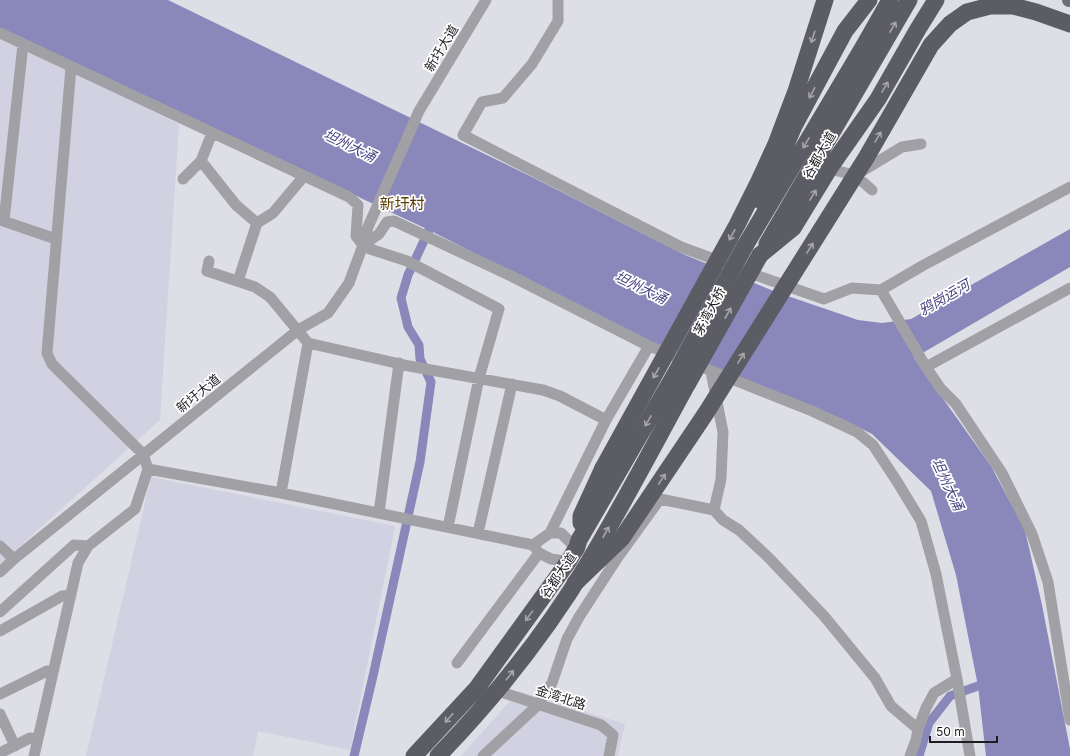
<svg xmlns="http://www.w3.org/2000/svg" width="1070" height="756" viewBox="0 0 1070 756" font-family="Inter,'Noto Sans SC',sans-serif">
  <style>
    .built { fill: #d1d1e2 }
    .water { fill: #8a88ba }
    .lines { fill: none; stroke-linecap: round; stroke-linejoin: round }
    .canal { stroke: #8a88ba; stroke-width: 9 }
    .minor { stroke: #a1a1a5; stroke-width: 11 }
    .major { stroke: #6e6e75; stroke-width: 14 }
    .highway { stroke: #5c5c64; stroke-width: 17 }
    .highway-bridge { stroke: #5c5c64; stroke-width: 17 }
    .oneway { stroke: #a5a5aa }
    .labels { text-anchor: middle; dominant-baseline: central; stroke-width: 3.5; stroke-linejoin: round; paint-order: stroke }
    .street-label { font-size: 13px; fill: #1d1d21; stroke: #fff }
    .water-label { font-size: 14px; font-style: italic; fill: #484281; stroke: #fff }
    .quarter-label { font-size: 15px; fill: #5c3d02; stroke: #fff }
  </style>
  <rect width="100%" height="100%" fill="#dedee7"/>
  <path class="built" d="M0,37L179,124L160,420L0,564Z
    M151,477L395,526L350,750L258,731L253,756H86Z
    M519,691L625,724L618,756H461Z"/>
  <path class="water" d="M0,0H168L534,178L683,254L776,292L858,320L882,323L911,319L1070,229V267L914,358L991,466L1025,530L1042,605L1070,749V756H986L978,686L956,575L931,491L872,434L840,418L654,345L429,230L0,29Z"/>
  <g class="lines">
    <path class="canal" d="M354,756L373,676L420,462L431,382L420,359L419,345L408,327L401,298L408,275L429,230
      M919,756L929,723L950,696L978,686L989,685"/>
    <path class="minor" d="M558,0V21L532,64L503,98L482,102L463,135L681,247L722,262
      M0,33L349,197L358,205L356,236L363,245L370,249L407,261L499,309L479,378L448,527
      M71,67L47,353L52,364L143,454L148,469L281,493L533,545L539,553L551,559L572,562
      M201,161L236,205L257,223
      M829,169L855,175L872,190
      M859,173L902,147L921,144
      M183,179L201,161L212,133
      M0,220L56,239
      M4,221L23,44
      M363,245L379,234L387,222L394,221L509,275L649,346L606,420L550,533
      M209,261L207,271L255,287L270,297L308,343L409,366L543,390L560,396L606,420
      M744,271L824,299L852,288L881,290L922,266L1070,187
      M238,281L257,223L273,213L304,176
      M881,290L926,367L941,389L956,404L1002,473L1032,534L1048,582L1070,720
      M649,346L812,411L857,432L873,445L898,483L921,521L936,574L957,679L970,756
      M926,367L1070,288
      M711,372L723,432L721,479L714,510
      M281,493L308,343
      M379,513L399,363
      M478,533L512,384
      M533,545L550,533H561L579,551
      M0,546L14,559
      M0,572L14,559L298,330L328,313L349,283L363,245L368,227L419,111L486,0
      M0,612L74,545L88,546
      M0,631L62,596L71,595
      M457,663L539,553
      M498,691L601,725L613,735L609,756
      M0,694L47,671L53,672
      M0,714L15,746
      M918,729L926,708L934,693L957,679
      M0,753L30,738L38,739
      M34,756L78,563L88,546L135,509L148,469
      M483,756L539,704L552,683L567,639L579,617L618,557L660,499L714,510L723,520L739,530L769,558L824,616L875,678L891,706L918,729L916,740L910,756"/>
    <path class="major" d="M1069,0H1070"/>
    <path class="highway" d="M761,201L794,126L845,31L869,0
      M767,244L909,0
      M745,246L862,49L890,0
      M760,255L793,228L829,169L878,99L918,29L936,0
      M581,523V516L603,468
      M414,756L477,688L568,562L577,547L579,540L674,376
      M438,756C494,698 546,633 588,563C623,505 655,443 688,383"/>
    <path class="highway-bridge" d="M674,376L745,246
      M688,383L760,255
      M603,468L737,225L759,181L776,144L796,91L825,0
      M575,583L622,538L706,413L866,158L931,45L950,24L967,12L990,6H1013L1036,12L1070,24"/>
  </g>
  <defs><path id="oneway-shaft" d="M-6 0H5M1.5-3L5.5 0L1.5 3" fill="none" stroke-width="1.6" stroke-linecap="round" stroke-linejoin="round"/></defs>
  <g class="oneway">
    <use href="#oneway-shaft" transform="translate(893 27) rotate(-60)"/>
    <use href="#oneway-shaft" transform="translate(813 37) rotate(108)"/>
    <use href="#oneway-shaft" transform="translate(885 87) rotate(-60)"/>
    <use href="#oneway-shaft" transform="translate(812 93) rotate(118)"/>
    <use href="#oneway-shaft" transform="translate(878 137) rotate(-59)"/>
    <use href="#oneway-shaft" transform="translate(806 143) rotate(121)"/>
    <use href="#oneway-shaft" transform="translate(813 195) rotate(-58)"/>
    <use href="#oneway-shaft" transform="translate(732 235) rotate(119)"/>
    <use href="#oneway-shaft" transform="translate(810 248) rotate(-58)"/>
    <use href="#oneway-shaft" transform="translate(728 313) rotate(-61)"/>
    <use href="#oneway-shaft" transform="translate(741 358) rotate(-58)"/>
    <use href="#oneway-shaft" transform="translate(656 373) rotate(119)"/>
    <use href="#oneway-shaft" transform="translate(648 421) rotate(120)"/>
    <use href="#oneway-shaft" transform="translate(662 479) rotate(-56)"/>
    <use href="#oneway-shaft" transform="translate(606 532) rotate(-61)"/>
    <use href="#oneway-shaft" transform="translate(529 616) rotate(126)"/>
    <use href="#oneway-shaft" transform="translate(510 675) rotate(-53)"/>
    <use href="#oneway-shaft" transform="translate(449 718) rotate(132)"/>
  </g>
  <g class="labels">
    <g class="street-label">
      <text transform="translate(441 48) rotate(-59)">新圩大道</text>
      <text transform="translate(819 155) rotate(-60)">谷都大道</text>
      <text transform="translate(709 311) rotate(-62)">茅湾大桥</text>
      <text transform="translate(198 393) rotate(-39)">新圩大道</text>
      <text transform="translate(558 575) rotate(-55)">谷都大道</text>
      <text transform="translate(561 697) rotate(18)">金湾北路</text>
    </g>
    <g class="water-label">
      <text transform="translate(350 145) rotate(26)">坦州大涌</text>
      <text transform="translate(641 287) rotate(26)">坦州大涌</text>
      <text transform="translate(944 297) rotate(-30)">鸦岗运河</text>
      <text transform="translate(948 484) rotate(65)">坦州大涌</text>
    </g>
    <g class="quarter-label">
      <text x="402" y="203">新圩村</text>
    </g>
  </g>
  <path d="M930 736v6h67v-6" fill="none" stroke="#1d1d21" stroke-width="2"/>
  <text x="936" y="736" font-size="12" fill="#1d1d21" stroke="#ffffff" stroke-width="3" paint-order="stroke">50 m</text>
</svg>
